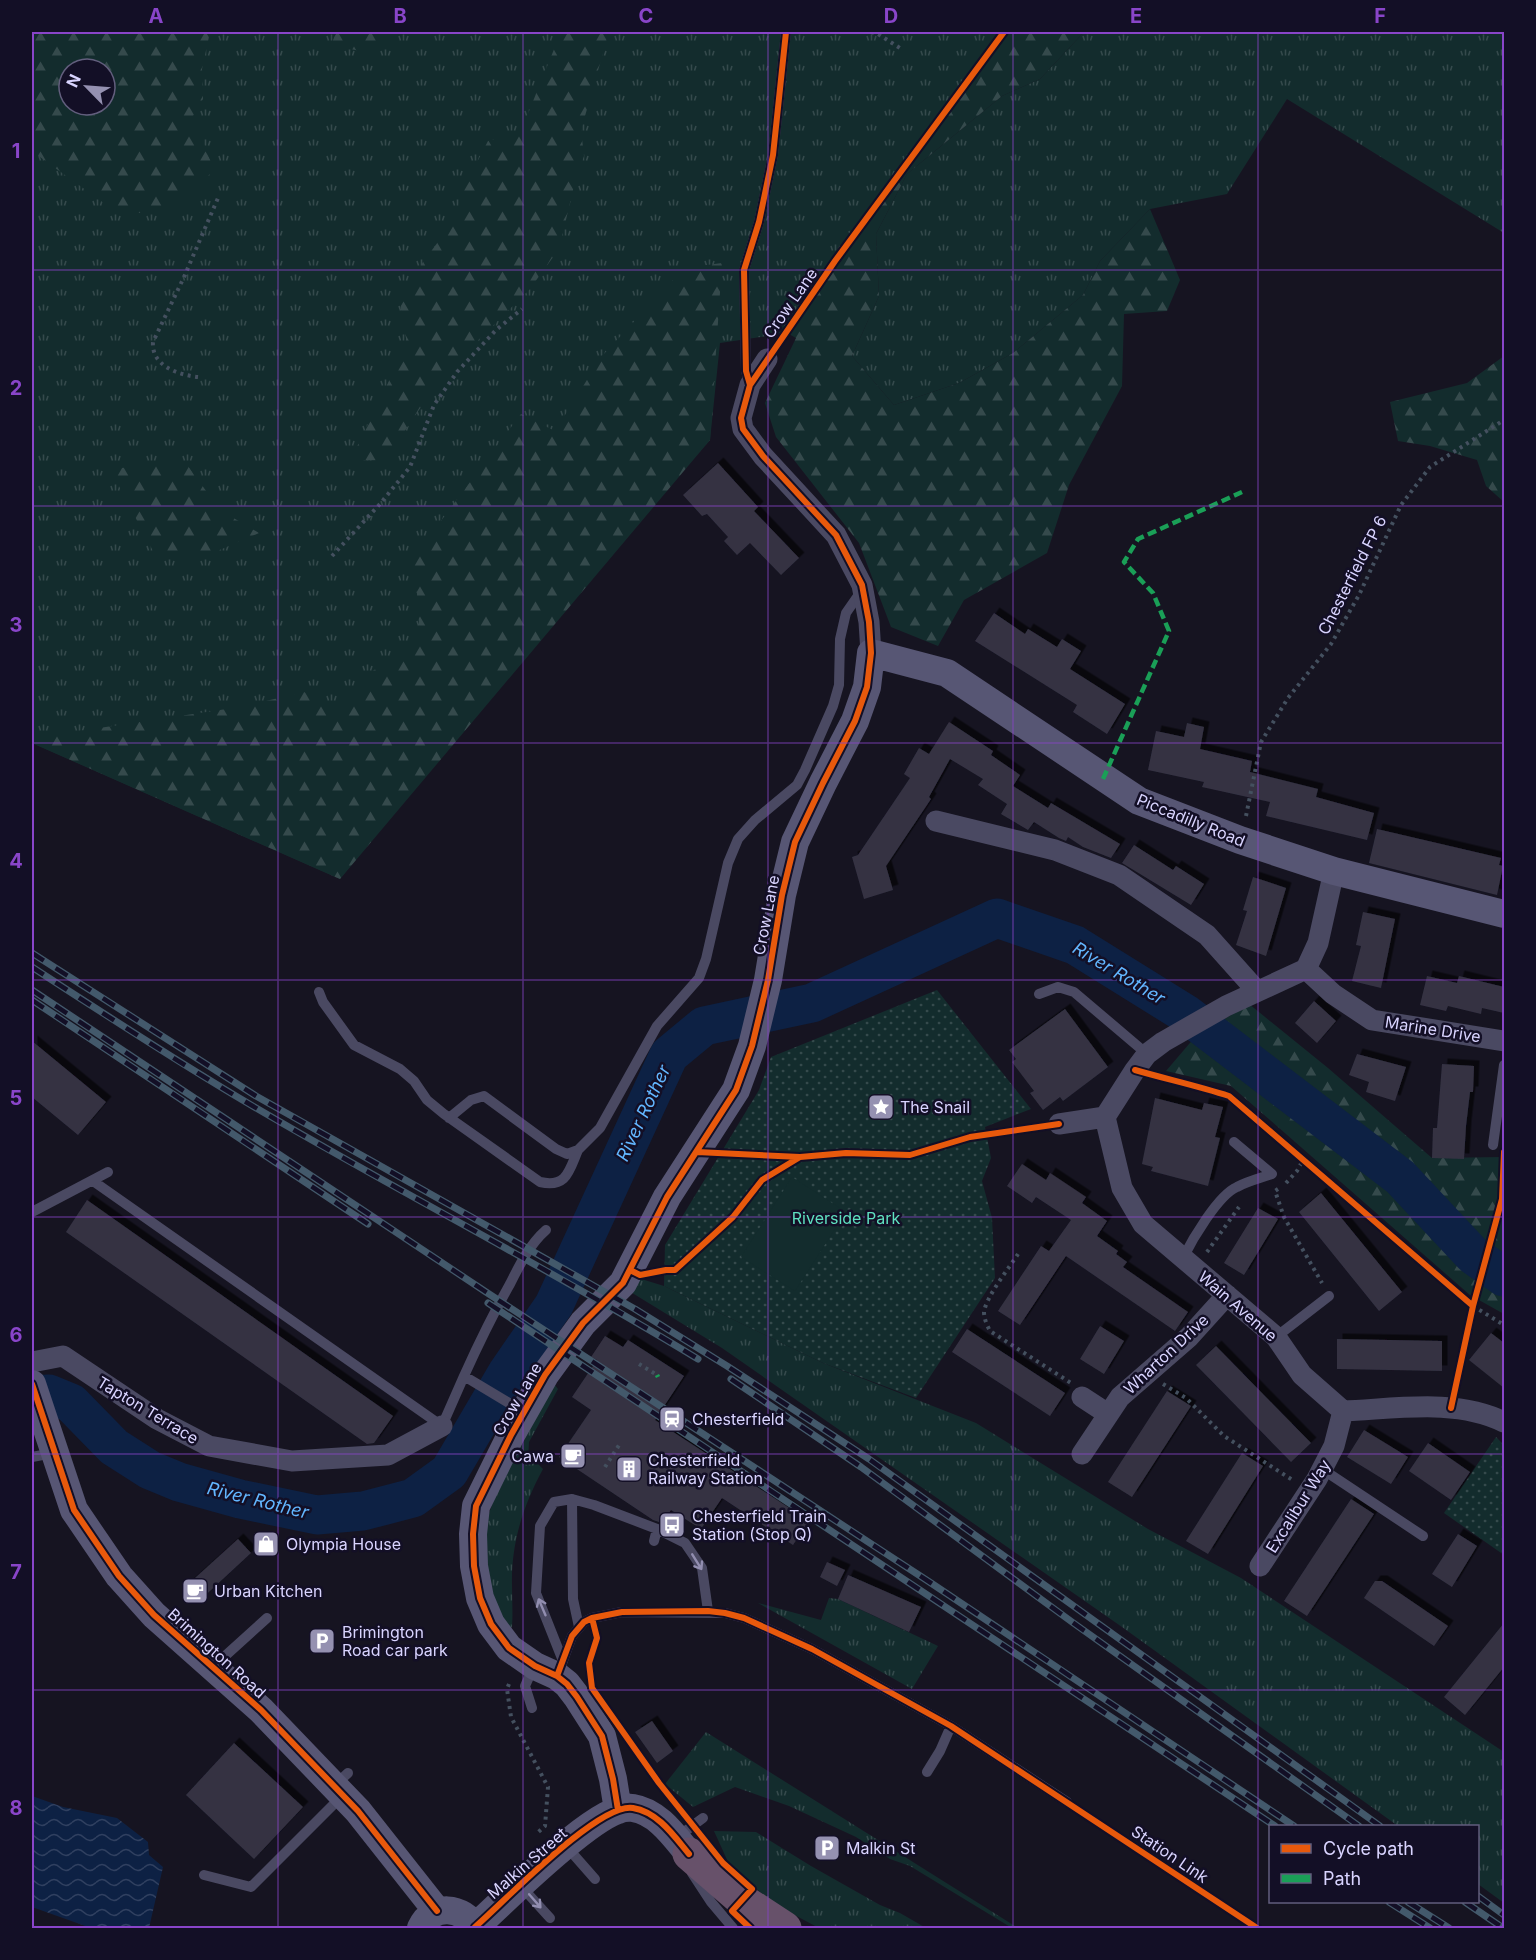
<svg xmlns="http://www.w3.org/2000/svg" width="1536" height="1960" viewBox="0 0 1536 1960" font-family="Inter,sans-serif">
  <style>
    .grass { fill: url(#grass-tufts); fill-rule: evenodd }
    .forest { fill: url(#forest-firs); fill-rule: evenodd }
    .park { fill: url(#park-dots) }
    .garden { fill: #132c2d }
    .water { fill: url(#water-waves) }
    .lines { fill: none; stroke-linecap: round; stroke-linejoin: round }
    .river { stroke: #0d2144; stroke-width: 39 }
    .building { fill: #343243; filter: url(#shadow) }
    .path { stroke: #44505f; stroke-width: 4; stroke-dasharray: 3 4.5; stroke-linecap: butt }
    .lane { stroke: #4a4962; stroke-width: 10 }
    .street { stroke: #4a4962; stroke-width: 21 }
    .secondary { stroke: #575674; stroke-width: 28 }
    .highway { stroke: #67516a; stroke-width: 33 }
    .rail-casing { stroke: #43596b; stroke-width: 7 }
    .rail { stroke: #130f26; stroke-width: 4.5; stroke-dasharray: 14; stroke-linecap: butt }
    .quiet { stroke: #1a9f57; stroke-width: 4.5; stroke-dasharray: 9 4.5; stroke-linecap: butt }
    .cycleway-casing { stroke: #130f26; stroke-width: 10 }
    .cycleway { stroke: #e8590c; stroke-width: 6 }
    .oneway { stroke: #928eb0 }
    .grid { fill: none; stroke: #8945c9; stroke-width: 1.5; stroke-opacity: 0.55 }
    .labels { text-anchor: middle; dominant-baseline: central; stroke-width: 5; stroke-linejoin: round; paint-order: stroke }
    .street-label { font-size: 16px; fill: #d9d4ff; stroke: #130f26 }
    .poi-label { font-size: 16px; fill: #d9d4ff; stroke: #130f26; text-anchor: start }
    .park-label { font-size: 16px; fill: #5fe0c0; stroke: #130f26 }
    .water-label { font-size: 18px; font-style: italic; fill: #62b6ff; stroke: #130f26 }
    .neatline { fill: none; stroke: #8945c9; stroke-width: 2 }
    .grid-label { font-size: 20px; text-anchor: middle; font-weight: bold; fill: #8945c9 }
  </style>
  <defs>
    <pattern id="grass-tufts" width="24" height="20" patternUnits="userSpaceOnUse" patternTransform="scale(1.5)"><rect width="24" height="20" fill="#132c2d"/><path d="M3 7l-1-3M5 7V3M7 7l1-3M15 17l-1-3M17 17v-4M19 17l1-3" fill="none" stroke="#354a4c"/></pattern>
    <pattern id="forest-firs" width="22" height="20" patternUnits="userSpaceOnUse" patternTransform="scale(1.5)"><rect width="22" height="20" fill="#132c2d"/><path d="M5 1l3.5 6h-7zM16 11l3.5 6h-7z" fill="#354a4c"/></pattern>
    <pattern id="park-dots" width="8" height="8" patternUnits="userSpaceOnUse" patternTransform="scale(1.5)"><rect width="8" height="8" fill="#132c2d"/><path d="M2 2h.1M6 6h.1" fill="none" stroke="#354a4c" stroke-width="1.8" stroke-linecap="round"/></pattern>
    <pattern id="water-waves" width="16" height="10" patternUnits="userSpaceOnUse" patternTransform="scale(1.5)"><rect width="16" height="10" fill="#0d2144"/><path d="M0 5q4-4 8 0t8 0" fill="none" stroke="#304060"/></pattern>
    <filter id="shadow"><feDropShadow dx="5.5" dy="-5.5" stdDeviation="0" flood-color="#0009"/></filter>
  </defs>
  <rect width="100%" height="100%" fill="#161421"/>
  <path class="grass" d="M32,32H1004L916,150L787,333L720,343L710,440L540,629L340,879L32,743ZM69,69H105V105H69Z
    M1084,32H1504V233L1287,99L1227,194L1150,209L1100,261L1083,295L1013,353L959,383L894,405L852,356L879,296L876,234L907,174L1002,96L1040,79Z
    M638,1278L664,1286L823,1363L976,1423L1148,1529L1241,1578L1504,1752V1903L1478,1884V1826H1398L1122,1627L722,1348L629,1291Z
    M554,1384L558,1389L529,1442L528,1461L537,1463L543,1469C523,1506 511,1543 512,1585C512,1599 513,1613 512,1627L503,1633L487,1584L483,1531L495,1496Z
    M829,1598L838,1599L938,1646L912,1689L758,1603L821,1620Z
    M706,1732L1018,1928H1012L910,1866L890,1859L856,1837L789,1806L735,1787L693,1807L665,1784Z
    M714,1831L756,1832L811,1866L880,1905L900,1913L926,1928H819L772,1903L729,1864Z"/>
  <path class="forest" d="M32,32H210L202,69L203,99L193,116L214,170L173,211L119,214L33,152ZM69,69H105V105H69Z
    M335,32H395L374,54L332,45Z
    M561,32H609L581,130L584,156L575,182L559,249L529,290L442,376L385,460L350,461L407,344L400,304L423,262L456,218L461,193L488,141L521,131Z
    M1004,32H1084L1040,79L1002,96L907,174L876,234L879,296L852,356L894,405L959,383L1013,353L1083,295L1100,261L1150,209L1180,280L1167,311L1124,314L1122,386L1069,485L1047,553L964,600L938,646L891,627L859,543L776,437L765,403L796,338L787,333L917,150Z
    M722,263L710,440L340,879L32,743V738L240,707L304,692L345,709L368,674L420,640L417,593L405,569L521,414L555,431L602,356L684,268Z
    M1504,356V502L1486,486L1477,460L1430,446L1398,441L1390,402L1467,383Z
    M185,462L220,510L259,533L208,555L153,551L110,469Z
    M1249,1004L1328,1068L1432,1158L1504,1157V1314L1470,1295L1231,1086L1166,1071L1195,1037Z"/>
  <path class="park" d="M937,990L1031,1109L985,1127L991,1158L982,1181L992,1218L995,1278L916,1398L823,1363L664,1286L665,1245L759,1090L771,1057Z
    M1496,1437L1504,1445V1555L1444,1513Z"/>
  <path class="garden" d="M792,1177L846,1212L795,1291L741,1257Z"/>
  <path class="water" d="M32,1796L63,1807L117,1818L148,1842L149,1855L163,1867L149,1928H91L32,1907Z"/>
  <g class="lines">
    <path class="river" d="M32,1395L49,1394L71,1403L114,1447L150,1470L179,1482L240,1499L317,1515L363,1511L413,1498L449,1472L507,1373L554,1305L669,1055L704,1026L812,1003L997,918L1075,945L1186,1014L1400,1177L1473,1255L1504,1277"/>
  </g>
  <path class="building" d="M718,463L758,507L754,511L799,558L781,575L750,543L737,555L724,541L728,537L707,514L702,516L683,495Z
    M994,613L1025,634L1028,629L1057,647L1062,639L1081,651L1070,669L1125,704L1107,734L1073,712L1077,705L975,641Z
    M949,722L993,751L991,755L1020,775L1013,786L1048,808L1051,803L1120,844L1111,858L1083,847L1068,837L1066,841L1059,838L1034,822L1028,830L1001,814L1007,804L978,785L983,779L950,759L929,797L931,799L886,866L893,890L864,899L852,857L858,855L910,778L904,774L919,748L929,754Z
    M1187,723L1204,727L1200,749L1252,761L1250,772L1318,789L1316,797L1374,813L1367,840L1266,816L1270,802L1202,787L1204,782L1148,770L1156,731L1184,737Z
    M1377,829L1501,858L1499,865L1503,866L1497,895L1369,863Z
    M1134,845L1173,870L1176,866L1204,884L1191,905L1122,863Z
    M1253,877L1286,888L1266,956L1236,945L1247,911L1243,910Z
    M1363,912L1395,919L1381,988L1352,981L1361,946L1356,945Z
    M1427,976L1457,983L1459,976L1504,987V1013L1482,1008L1481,1014L1448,1006L1446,1011L1420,1005Z
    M1314,1001L1336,1021L1317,1043L1295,1023Z
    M1065,1009L1108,1067L1063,1101L1060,1097L1043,1110L1030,1093L1034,1091L1012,1062L1016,1059L1009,1050Z
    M32,1041L106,1102L78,1135L32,1097Z
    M1357,1054L1406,1067L1395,1101L1366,1092L1369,1082L1349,1075Z
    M1442,1064L1474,1066L1473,1092H1470L1466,1126L1464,1159L1432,1158L1433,1128H1437Z
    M1155,1098L1202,1110L1204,1103L1223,1107L1215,1137L1220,1138L1208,1186L1151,1171L1153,1167L1142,1164Z
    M1022,1164L1046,1180L1050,1173L1086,1197L1082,1203L1107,1221L1097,1236L1118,1251L1116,1254L1127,1262L1123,1267L1188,1312L1175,1331L1066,1256L1020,1325L998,1311L1041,1246L1049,1251L1071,1220L1036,1197L1032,1203L1007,1186Z
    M1321,1193L1402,1292L1379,1311L1299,1212Z
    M87,1200L393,1416L374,1443L367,1444L66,1232Z
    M1258,1208L1278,1219L1244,1275L1224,1263Z
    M1100,1326L1124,1341L1104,1374L1080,1359Z
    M967,1329L1065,1393L1050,1416L952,1352Z
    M1491,1333L1504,1343V1388L1469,1360Z
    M605,1336L623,1347L628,1340L684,1376L655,1420L809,1521L793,1545L722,1498L701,1529L671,1510L662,1523L653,1520L559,1457L591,1410L572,1397L597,1360L591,1357Z
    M1337,1339L1442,1341V1371L1337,1369Z
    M1216,1346L1311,1443L1291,1462L1196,1365Z
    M1167,1391L1191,1406L1132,1497L1108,1482Z
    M1364,1430L1408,1457L1391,1484L1347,1457Z
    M1428,1443L1470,1472L1451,1500L1409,1471Z
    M1242,1453L1263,1466L1208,1554L1186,1541Z
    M1351,1499L1374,1514L1307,1616L1284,1601Z
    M1458,1534L1477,1546L1452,1587L1432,1574Z
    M238,1539L251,1553L197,1603L184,1588Z
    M827,1562L845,1570L837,1586L820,1577Z
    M848,1575L921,1607L909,1632L838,1599Z
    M1375,1581H1382L1448,1626L1434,1646L1364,1598Z
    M1504,1623V1667L1465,1715L1444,1697Z
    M652,1721L673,1751L657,1763L635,1732Z
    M234,1743L303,1807L254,1859L186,1795Z"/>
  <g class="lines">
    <path class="path" d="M871,32L878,34L903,50
      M198,377C179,375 151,366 153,342L184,277L218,198
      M332,556L380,504L410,467L434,405L457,372L496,330L522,309
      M1246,816L1261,742L1288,698L1331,644L1359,595L1401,505L1430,467L1504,420
      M1286,1183L1297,1171L1303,1160
      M1278,1189L1275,1191L1284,1217L1322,1283
      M1207,1252L1239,1207
      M1018,1254C1009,1268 986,1297 984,1312C984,1319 987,1325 990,1331L1071,1383
      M1473,1306L1504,1325
      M639,1364L657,1375
      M1163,1384L1186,1398L1224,1436L1294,1481
      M605,1467L621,1442
      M509,1684L507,1689L511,1717L548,1787L545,1826L536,1834"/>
    <path class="lane" d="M750,385L746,371L744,270L759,222L773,155L786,32
      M319,992L323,1002L354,1045L400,1069L414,1081L427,1100L444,1114L540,1182C567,1188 569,1171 578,1150
      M1039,994L1058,987L1074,992L1147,1054
      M449,1118L471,1100L484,1096L556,1149L567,1154L578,1150L600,1128L657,1026L699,978L706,959L728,863L738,839L755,820L797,785L805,770L833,706L839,685L840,639L846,613L862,590
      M1493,1145L1504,1065
      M93,1181L442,1426L464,1376L524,1412
      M32,1212L108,1172
      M1183,1258C1192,1240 1218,1195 1237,1187C1248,1181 1261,1178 1272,1174L1234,1142
      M1276,1337L1329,1296
      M464,1376C478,1345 493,1314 510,1284C520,1264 530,1244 546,1230
      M32,1457L53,1453
      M1322,1469L1423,1536
      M572,1499L573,1599L579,1627
      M654,1541L657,1529
      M563,1661L536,1593L540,1526L554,1502L572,1499L594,1505L657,1529L685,1543L702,1568L708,1611
      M214,1666L267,1618
      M558,1674L572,1636L584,1622L592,1618L622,1612L725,1613L744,1618L812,1649L951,1726L1067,1802
      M532,1708L525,1686L534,1666
      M927,1772L940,1751L951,1726
      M334,1786L348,1773
      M676,1838L703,1818
      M566,1846L595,1879
      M692,1873L711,1902L733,1928
      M204,1875L251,1887L343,1795
      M520,1885L550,1918"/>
    <path class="street" d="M767,359L750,385L741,418L743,429L763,456L836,535L862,585L869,622L871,653
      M936,821L1055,850L1119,875L1207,935L1257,991
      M1334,871L1318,943L1306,969L1226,1006L1163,1042L1147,1054L1135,1070L1105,1117L1122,1188L1143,1224L1276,1337L1302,1375L1343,1411C1395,1409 1456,1398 1504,1422
      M1306,969L1333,994L1372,1020L1504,1041
      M1059,1124L1105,1117
      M32,1362L63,1356L157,1419L209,1446L292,1461L388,1455L442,1426
      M1082,1397L1108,1414
      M1082,1454L1120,1397L1189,1337L1227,1295
      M1260,1566L1317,1479L1334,1446L1343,1411"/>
    <path class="secondary" d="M32,1384L74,1510L119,1576L154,1615L261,1710L358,1811L437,1911
      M618,1810L613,1779L602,1736L577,1697L567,1684L557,1676L535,1666L509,1648L491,1624L480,1598L474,1566L473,1534L476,1506L511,1435L545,1375L583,1323L623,1283L667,1197L736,1090L752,1046L768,980L782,895L795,842L823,783L855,721L867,687L871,653L947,673L1139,801L1240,840L1334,871L1504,914
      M475,1927C503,1903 599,1802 633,1808C658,1812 674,1836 689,1854
      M421,1928C432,1903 463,1906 475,1928"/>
    <path class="highway" d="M689,1854L742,1900L785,1928"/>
    <defs>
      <path id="rail" d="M32,953L256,1096L635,1309L727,1366L869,1459L1380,1826
        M32,967C104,1014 176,1061 251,1105C399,1192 552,1270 698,1359
        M32,990L486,1292L931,1583L1294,1826
        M32,1000L368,1224
        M488,1303L1275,1826
        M731,1379L861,1467L1072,1622L1359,1826
        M1478,1896L1504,1915
        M1389,1902L1430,1928
        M1408,1902L1449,1928
        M1465,1902L1503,1928"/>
    </defs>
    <use href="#rail" class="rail-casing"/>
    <use href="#rail" class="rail"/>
    <path class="quiet" d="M1103,779L1169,631L1153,593L1124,562L1138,539L1242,492
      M657,1375L658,1377"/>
    <defs>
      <path id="cycleway" d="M750,385L746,371L744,270L759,222L773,155L786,32
        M1135,1070C1166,1079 1198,1086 1229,1096L1473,1306L1502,1199L1504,1152
        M697,1152L800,1157
        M630,1270L640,1275L666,1270H675L733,1217L762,1180L800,1157L846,1153L910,1155L970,1137L1059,1124
        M32,1384L74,1510L119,1576L154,1615L261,1710L358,1811L437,1911
        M1451,1408L1473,1306
        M592,1618L597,1638L589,1663L592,1688L659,1783L723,1863L752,1889L732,1911L750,1928
        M557,1676L572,1636L584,1622L592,1618L622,1612L708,1611L725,1613L744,1618L812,1649L951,1726L1257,1928
        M618,1810L613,1779L602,1736L577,1697L567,1684L557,1676L535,1666L509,1648L491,1624L480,1598L474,1566L473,1534L476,1506L511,1435L545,1375L583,1323L623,1283L667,1197L736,1090L752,1046L768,980L782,895L795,842L823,783L855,721L867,687L871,653L869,622L862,585L836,535L763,456L743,429L741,418L750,385L835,261L1004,32
        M475,1927C503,1903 599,1802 633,1808C658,1812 674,1836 689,1854"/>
    </defs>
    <use href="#cycleway" class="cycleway-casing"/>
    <use href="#cycleway" class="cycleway"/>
  </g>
  <defs><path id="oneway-shaft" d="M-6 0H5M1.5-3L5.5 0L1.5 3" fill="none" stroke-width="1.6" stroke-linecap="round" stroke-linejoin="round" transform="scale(1.5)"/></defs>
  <g class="oneway">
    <use href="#oneway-shaft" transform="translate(697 1562) rotate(58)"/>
    <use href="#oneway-shaft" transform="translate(542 1607) rotate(-113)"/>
    <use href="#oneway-shaft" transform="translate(535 1901) rotate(49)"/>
  </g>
  <path class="grid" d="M278,32V1928M523,32V1928M768,32V1928M1013,32V1928M1258,32V1928M32,270H1504M32,506H1504M32,743H1504M32,980H1504M32,1217H1504M32,1454H1504M32,1690H1504"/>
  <defs>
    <symbol id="sight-square" viewBox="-11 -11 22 22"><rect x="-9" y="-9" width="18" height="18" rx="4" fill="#9591b1" stroke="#130f26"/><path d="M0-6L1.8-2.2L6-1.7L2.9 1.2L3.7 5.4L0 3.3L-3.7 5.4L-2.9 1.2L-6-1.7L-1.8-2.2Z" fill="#fff"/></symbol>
    <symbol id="station-square" viewBox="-11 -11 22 22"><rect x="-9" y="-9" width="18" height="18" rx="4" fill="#9591b1" stroke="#130f26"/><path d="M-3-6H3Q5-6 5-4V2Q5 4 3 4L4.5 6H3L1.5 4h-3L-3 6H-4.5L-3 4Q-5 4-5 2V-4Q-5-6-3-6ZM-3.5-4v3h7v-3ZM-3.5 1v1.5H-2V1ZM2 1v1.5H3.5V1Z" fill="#fff"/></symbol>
    <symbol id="cafe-square" viewBox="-11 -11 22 22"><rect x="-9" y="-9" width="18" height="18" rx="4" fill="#9591b1" stroke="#130f26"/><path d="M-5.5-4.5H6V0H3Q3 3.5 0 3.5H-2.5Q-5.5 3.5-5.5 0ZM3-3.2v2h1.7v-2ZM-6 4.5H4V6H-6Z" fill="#fff"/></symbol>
    <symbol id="building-square" viewBox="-11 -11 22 22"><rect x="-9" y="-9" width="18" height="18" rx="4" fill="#9591b1" stroke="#130f26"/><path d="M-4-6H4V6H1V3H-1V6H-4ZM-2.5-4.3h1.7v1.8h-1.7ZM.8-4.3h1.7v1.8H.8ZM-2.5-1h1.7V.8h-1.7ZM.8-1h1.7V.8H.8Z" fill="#fff"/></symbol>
    <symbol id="bus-square" viewBox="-11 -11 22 22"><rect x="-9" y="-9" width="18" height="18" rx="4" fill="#9591b1" stroke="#130f26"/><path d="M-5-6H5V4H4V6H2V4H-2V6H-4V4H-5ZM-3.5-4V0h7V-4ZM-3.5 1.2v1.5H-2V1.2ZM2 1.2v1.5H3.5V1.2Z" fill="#fff"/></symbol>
    <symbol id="shop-square" viewBox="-11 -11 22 22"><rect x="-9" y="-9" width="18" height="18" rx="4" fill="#9591b1" stroke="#130f26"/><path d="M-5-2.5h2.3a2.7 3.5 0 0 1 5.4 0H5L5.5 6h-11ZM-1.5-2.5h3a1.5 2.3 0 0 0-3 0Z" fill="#fff"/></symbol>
    <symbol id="parking-square" viewBox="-11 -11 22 22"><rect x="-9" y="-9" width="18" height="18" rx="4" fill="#9591b1" stroke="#130f26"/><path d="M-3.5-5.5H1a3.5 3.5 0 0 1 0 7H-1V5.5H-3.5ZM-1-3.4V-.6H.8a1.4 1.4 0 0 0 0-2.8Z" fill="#fff"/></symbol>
  </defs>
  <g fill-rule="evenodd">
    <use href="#sight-square" x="866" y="1092" width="30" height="30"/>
    <use href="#station-square" x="657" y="1404" width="30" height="30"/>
    <use href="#cafe-square" x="558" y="1441" width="30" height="30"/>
    <use href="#building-square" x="614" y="1454" width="30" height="30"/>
    <use href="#bus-square" x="657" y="1510" width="30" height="30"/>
    <use href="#shop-square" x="251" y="1529" width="30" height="30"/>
    <use href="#cafe-square" x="180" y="1576" width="30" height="30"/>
    <use href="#parking-square" x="307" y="1626" width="30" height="30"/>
    <use href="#parking-square" x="812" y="1833" width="30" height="30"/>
  </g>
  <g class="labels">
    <g class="street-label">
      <text transform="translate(790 303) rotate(-55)">Crow Lane</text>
      <text transform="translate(1352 575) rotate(-63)">Chesterfield FP 6</text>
      <text transform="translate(1191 820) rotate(22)">Piccadilly Road</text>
      <text transform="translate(766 915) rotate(-79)">Crow Lane</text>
      <text transform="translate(1433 1029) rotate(9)">Marine Drive</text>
      <text transform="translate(1238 1306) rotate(41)">Wain Avenue</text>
      <text transform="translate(1166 1354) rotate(-43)">Wharton Drive</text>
      <text transform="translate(517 1399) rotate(-60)">Crow Lane</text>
      <text transform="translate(148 1410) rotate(31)">Tapton Terrace</text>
      <text transform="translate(1298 1506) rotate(-58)">Excalibur Way</text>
      <text transform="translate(217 1653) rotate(42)">Brimington Road</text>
      <text transform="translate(1170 1854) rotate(34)">Station Link</text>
      <text transform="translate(527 1863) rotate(-41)">Malkin Street</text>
    </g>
    <g class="poi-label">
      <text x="900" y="1107">The Snail</text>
      <text x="692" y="1419">Chesterfield</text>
      <text x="554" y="1456" text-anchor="end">Cawa</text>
      <text x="648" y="1460">Chesterfield<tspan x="648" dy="18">Railway Station</tspan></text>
      <text x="692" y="1516">Chesterfield Train<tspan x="692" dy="18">Station (Stop Q)</tspan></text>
      <text x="286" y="1544">Olympia House</text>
      <text x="214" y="1591">Urban Kitchen</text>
      <text x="342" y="1632">Brimington<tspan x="342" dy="18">Road car park</tspan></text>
      <text x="846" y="1848">Malkin St</text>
    </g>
    <g class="park-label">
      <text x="846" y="1218">Riverside Park</text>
    </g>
    <g class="water-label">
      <text transform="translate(1119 973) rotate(31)">River Rother</text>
      <text transform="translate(643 1113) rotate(-65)">River Rother</text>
      <text transform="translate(258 1500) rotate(14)">River Rother</text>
    </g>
  </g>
  <rect width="1536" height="1960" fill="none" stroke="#130f26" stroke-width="66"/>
  <rect x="1269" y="1825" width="210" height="78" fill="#130f26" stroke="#625e7d" stroke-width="1.5"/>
  <rect x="1281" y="1844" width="30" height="9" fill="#e8590c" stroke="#625e7d" stroke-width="1.5"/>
  <text x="1323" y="1855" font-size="18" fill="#d9d4ff">Cycle path</text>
  <rect x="1281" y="1874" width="30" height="9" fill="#1a9f57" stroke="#625e7d" stroke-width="1.5"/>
  <text x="1323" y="1885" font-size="18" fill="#d9d4ff">Path</text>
  <g transform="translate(87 87) rotate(295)"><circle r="28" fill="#130f26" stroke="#625e7d" stroke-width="1.5"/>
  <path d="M0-4.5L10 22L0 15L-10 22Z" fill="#9591b1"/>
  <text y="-9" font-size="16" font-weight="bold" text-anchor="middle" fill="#d9d4ff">N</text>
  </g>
  <rect x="33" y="33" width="1470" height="1894" class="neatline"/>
  <g class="grid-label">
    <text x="156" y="23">A</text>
    <text x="400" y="23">B</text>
    <text x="646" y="23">C</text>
    <text x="891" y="23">D</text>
    <text x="1136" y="23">E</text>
    <text x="1380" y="23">F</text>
    <text x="16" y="158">1</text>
    <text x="16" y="395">2</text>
    <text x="16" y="632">3</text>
    <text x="16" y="868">4</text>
    <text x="16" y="1105">5</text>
    <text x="16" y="1342">6</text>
    <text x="16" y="1579">7</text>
    <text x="16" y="1815">8</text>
  </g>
</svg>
